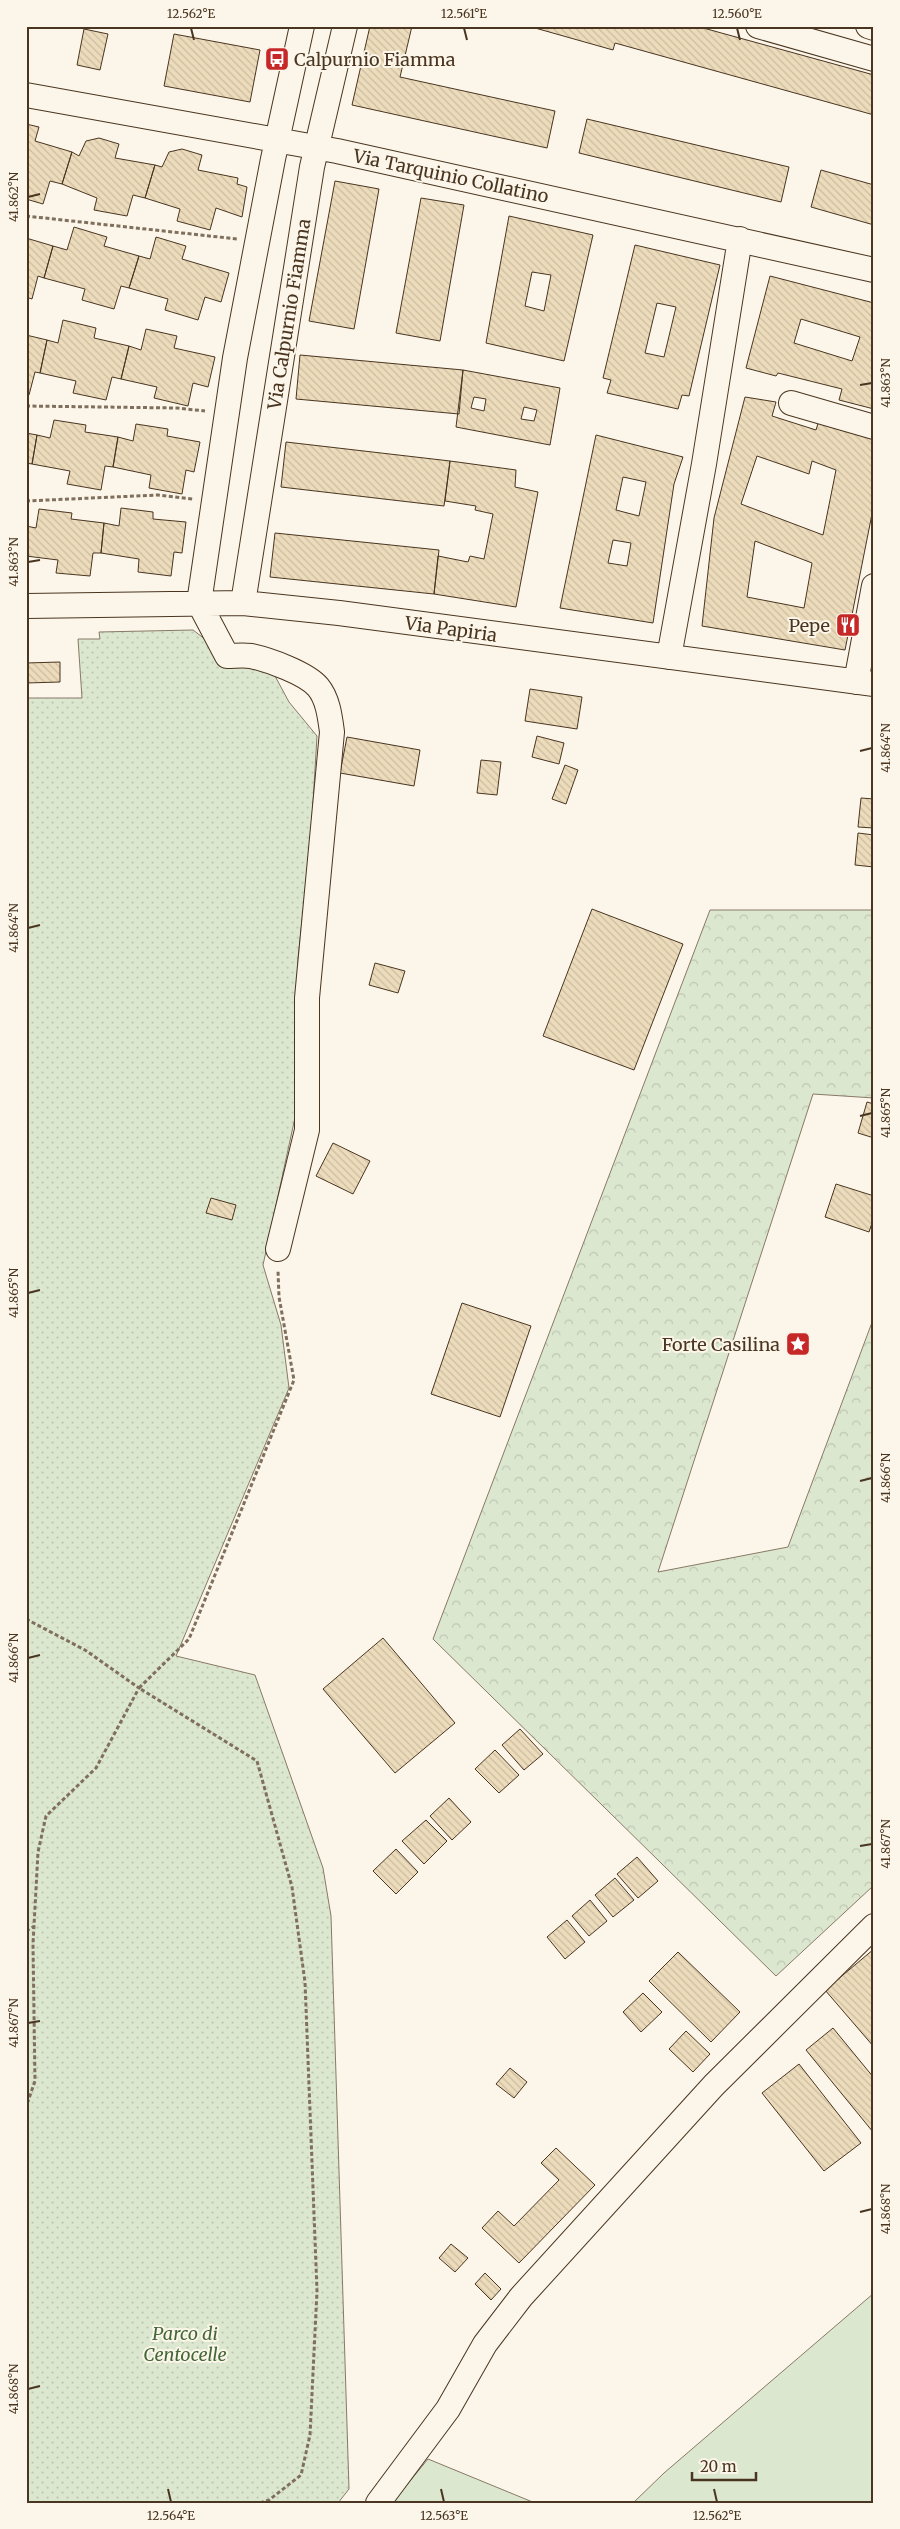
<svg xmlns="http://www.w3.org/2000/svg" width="900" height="2529" viewBox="0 0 900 2529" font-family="Merriweather,serif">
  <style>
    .grass { fill: #dce7d0; stroke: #887966 }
    .forest { fill: url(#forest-crowns); stroke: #887966 }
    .park { fill: url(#park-dots); stroke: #887966 }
    .building { fill: url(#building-back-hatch); stroke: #4a3520; fill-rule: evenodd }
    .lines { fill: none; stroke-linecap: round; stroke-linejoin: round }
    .minor-casing { stroke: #4a3520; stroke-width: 26 }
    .path { stroke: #7f6f5c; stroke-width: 3; stroke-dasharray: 4 2.5; stroke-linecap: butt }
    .minor { stroke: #fbf6e9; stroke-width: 24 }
    .ticks { fill: none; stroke: #4a3520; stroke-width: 2 }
    .labels { text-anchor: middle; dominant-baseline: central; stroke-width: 4; stroke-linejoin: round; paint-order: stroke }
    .poi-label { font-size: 18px; fill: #4a3520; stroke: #fbf6e9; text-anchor: end }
    .street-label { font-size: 18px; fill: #4a3520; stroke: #fbf6e9 }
    .park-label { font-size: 18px; font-style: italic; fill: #436837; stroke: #fbf6e9 }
    .neatline { fill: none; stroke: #4a3520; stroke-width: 2 }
    .ticks-label { font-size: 12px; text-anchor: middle; fill: #4a3520 }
  </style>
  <defs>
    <pattern id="forest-crowns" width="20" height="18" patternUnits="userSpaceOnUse" patternTransform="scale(1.25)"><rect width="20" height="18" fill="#dce7d0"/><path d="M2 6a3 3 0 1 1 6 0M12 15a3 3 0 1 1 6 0" fill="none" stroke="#bec7b2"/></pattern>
    <pattern id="park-dots" width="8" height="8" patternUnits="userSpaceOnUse" patternTransform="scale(1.25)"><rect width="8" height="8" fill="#dce7d0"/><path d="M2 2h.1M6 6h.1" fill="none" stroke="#bec7b2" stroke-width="1.8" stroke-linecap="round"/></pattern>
    <pattern id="building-back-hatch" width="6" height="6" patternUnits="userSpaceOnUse" patternTransform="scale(1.25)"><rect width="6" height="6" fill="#ecdcbc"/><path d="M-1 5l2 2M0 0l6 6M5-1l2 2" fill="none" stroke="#ccbda1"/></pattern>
  </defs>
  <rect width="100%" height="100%" fill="#fbf6e9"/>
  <path class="grass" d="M874,2293V2503H633L664,2473Z
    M428,2459L535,2503H392Z"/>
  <path class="forest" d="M710,910H874V1098L813,1094L658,1572L788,1547L874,1317V1880L872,1887L776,1976L433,1639Z"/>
  <path class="park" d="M193,630L227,656L275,676L289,702L317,736L311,837L298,959L296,1113L263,1265L281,1325L289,1388L176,1656L255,1675L323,1868L331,1916L349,2489L338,2503H26V698H82L78,639H100L99,632Z"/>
  <path class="building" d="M370,26H412L400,77L555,111L547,148L352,105Z
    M528,26H696L874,75V115L615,43L613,50Z
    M84,29L108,34L100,70L77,65Z
    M174,34L260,50L250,102L164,86Z
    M587,119L789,167L781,202L579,153Z
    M26,124L39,127L35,141L72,152L62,184L50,181L43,204L26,199Z
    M99,138L119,144L115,158L155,165L145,198L133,195L127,216L94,210L97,198L62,184L72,152L79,156L86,141Z
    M182,149L202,155L198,170L238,178L237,184L247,187L242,217L216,208L210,230L177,221L180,209L145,198L155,165L162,167L169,152Z
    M821,170L874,185V225L811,207Z
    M335,181L379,189L354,329L309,321Z
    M421,198L464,205L440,341L396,333Z
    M509,216L593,235L564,361L486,343ZM532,272L551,275L544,311L525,306Z
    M74,227L107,237L104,246L139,256L129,288L121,286L114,309L82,300L85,289L44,278L53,246L67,250Z
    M156,237L186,246L182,259L229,273L221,302L205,297L198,320L165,310L168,299L129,288L139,256L150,259Z
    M26,238L53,246L44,278L38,276L32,299L26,297Z
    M635,245L720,265L689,396L682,395L678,409L607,393L611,380L603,378ZM657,303L676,307L664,357L645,353Z
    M770,276L874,303V409L839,400L842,389L778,373L776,376L746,368ZM801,319L860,337L852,361L794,343Z
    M63,320L96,328L94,338L129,346L121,379L112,377L106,400L73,393L76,381L40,373L47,340L58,343Z
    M146,329L177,336L174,348L215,357L208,387L193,383L188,406L154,398L157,387L121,379L129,346L141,350Z
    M26,335L47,340L40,373L35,372L29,395L26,394Z
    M300,355L463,370L459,414L296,399Z
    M463,370L560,388L550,445L456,427ZM474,397L486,399L484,411L471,408ZM524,407L537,410L534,421L521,419Z
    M745,397L776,402L772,416L816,430L819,420L874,436V504L845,650L702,626L714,518ZM757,456L809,474L812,461L836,470L823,535L741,504ZM755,541L812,563L804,608L747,597Z
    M54,420L86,425L85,432L118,437L113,467L105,466L101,490L67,484L70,471L32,464L37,435L50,438Z
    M136,424L168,429L167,436L200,442L194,472L186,470L182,494L149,488L151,475L113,467L118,437L133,441Z
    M26,433L37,435L32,464L26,463Z
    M596,435L683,457L674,484L653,623L560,608ZM623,477L646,482L639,516L616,510ZM613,540L631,543L627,566L608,563Z
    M286,442L450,461L444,506L281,487Z
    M450,461L516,470L515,487L538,492L516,607L434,594L438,556L468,562L470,556L484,559L493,514L475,510L476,506L445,501Z
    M121,508L153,512V519L186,522L182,553L174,552L171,576L138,572L139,559L101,553L104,523L119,526Z
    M39,509L72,513L71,519L104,523L101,553H93L90,576L56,573L58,560L26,556V526L36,528Z
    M275,533L439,550L434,594L270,577Z
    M60,662V682L26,683V663Z
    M530,689L582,697L577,729L525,721Z
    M537,736L564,743L559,764L532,757Z
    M347,737L420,750L414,786L340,773Z
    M481,760L501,762L497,795L477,793Z
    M565,765L578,770L566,804L552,799Z
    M861,798L874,799V828L858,827Z
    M858,833L874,835V867L855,865Z
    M592,909L683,944L634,1070L543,1036Z
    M375,963L405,971L398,993L369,985Z
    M867,1102L874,1104V1138L858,1133Z
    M333,1143L370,1161L353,1194L316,1176Z
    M836,1184L874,1196V1217L869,1232L825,1217Z
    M211,1198L236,1205L232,1220L206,1213Z
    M462,1303L531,1326L500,1417L431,1394Z
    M383,1638L455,1723L395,1773L323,1689Z
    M520,1729L543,1754L524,1770L502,1745Z
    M495,1750L519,1775L499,1793L475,1769Z
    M449,1798L471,1822L452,1840L430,1816Z
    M426,1820L447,1841L424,1864L402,1841Z
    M396,1849L418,1872L396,1894L373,1871Z
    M637,1857L658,1881L638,1898L617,1874Z
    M615,1878L634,1900L613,1917L595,1895Z
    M590,1900L607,1921L589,1936L572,1916Z
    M567,1920L585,1942L565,1959L547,1937Z
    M874,1949V2047L825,1990Z
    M678,1952L740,2012L711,2042L649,1981Z
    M643,1993L662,2012L641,2032L623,2012Z
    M833,2028L874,2078L873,2132L806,2050Z
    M686,2031L710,2054L693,2072L669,2049Z
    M799,2064L861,2143L824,2171L762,2093Z
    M510,2068L527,2082L514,2098L496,2084Z
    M556,2148L595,2185L519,2263L482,2228L498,2211L514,2226L559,2180L541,2163Z
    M451,2244L468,2258L455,2272L439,2258Z
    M485,2273L501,2289L491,2300L475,2284Z"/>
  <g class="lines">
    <defs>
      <path id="minor" d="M758,26L874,59
        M868,26L874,28
        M26,95L337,151L874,270
        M791,403L874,427
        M199,603L227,656C235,656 243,655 251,656C269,660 306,673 318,687C328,699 330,717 332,732L307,998V1130L278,1249
        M199,603L235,358L273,159L302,26
        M243,603L312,167L345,26
        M26,606L243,603L339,613L874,684
        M669,657L704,464L740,239
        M856,682L874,586
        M378,2503L448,2409L485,2344L521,2297L714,2085L874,1926"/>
    </defs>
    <use href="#minor" class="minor-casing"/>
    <path class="path" d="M26,216L237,239
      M26,406L177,408L205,411
      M26,501L158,495L193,499
      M26,1619L85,1650L139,1688L96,1768L46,1816L38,1852L33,1944L35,2081L26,2107
      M26,1931L33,1927
      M260,2503L269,2500L301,2475L310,2435L317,2291L305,1982L292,1887L257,1761L139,1688L189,1639L294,1380L279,1297L278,1271"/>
    <use href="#minor" class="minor"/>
  </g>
  <path class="ticks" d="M191,28L194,40M464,28L467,40M737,28L740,40M28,197L40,194M860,385L872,383M28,562L40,560M860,751L872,748M28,928L40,925M860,1116L872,1113M28,1293L40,1290M860,1481L872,1478M28,1658L40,1655M860,1846L872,1844M28,2023L40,2021M860,2212L872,2209M28,2389L40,2386M168,2489L171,2502M441,2489L444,2502M714,2489L717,2502"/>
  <defs>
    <symbol id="bus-square" viewBox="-11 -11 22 22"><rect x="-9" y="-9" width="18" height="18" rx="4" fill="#c62828" stroke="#fbf6e9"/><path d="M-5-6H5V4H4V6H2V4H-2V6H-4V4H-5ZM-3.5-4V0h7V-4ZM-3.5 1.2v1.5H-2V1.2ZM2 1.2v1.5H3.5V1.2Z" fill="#fff"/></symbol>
    <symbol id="restaurant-square" viewBox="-11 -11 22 22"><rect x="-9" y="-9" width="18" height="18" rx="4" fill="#c62828" stroke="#fbf6e9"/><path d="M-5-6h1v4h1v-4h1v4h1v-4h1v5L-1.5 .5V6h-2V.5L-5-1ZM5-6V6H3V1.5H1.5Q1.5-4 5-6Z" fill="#fff"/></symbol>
    <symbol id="sight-square" viewBox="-11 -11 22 22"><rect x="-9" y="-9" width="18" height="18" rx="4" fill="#c62828" stroke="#fbf6e9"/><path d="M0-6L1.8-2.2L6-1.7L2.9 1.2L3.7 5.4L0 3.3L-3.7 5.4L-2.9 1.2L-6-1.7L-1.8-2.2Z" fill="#fff"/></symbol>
  </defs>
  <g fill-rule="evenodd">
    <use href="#bus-square" x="263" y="45" width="28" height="28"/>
    <use href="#restaurant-square" x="834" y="611" width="28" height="28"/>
    <use href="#sight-square" x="784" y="1330" width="28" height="28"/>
  </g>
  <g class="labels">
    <g class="poi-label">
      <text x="294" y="59" text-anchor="start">Calpurnio Fiamma</text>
      <text x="830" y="625">Pepe</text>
      <text x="780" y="1344">Forte Casilina</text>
    </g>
    <g class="street-label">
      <text transform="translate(451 176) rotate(12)">Via Tarquinio Collatino</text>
      <text transform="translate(289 314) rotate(-81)">Via Calpurnio Fiamma</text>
      <text transform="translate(451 629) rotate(8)">Via Papiria</text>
    </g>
    <g class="park-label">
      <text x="185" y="2333">Parco di<tspan x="185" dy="21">Centocelle</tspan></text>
    </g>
  </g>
  <rect width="900" height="2529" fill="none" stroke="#fbf6e9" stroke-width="55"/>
  <path d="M692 2472v8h64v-8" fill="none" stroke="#4a3520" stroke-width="2.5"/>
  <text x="700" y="2472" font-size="15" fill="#4a3520" stroke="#fbf6e9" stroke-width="4" paint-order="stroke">20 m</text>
  <rect x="28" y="28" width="844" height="2474" class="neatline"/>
  <g class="ticks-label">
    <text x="191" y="18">12.562°E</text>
    <text x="464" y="18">12.561°E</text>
    <text x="737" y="18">12.560°E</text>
    <text transform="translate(14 197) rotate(-90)" y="4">41.862°N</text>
    <text transform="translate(886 383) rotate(-90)" y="4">41.863°N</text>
    <text transform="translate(14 562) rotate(-90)" y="4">41.863°N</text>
    <text transform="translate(886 748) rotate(-90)" y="4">41.864°N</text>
    <text transform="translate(14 928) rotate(-90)" y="4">41.864°N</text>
    <text transform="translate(886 1113) rotate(-90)" y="4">41.865°N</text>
    <text transform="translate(14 1293) rotate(-90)" y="4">41.865°N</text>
    <text transform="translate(886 1478) rotate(-90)" y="4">41.866°N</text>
    <text transform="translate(14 1658) rotate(-90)" y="4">41.866°N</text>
    <text transform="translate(886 1844) rotate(-90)" y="4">41.867°N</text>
    <text transform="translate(14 2023) rotate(-90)" y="4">41.867°N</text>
    <text transform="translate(886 2209) rotate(-90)" y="4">41.868°N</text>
    <text transform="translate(14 2389) rotate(-90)" y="4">41.868°N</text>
    <text x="171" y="2520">12.564°E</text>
    <text x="444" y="2520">12.563°E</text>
    <text x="717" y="2520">12.562°E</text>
  </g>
</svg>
